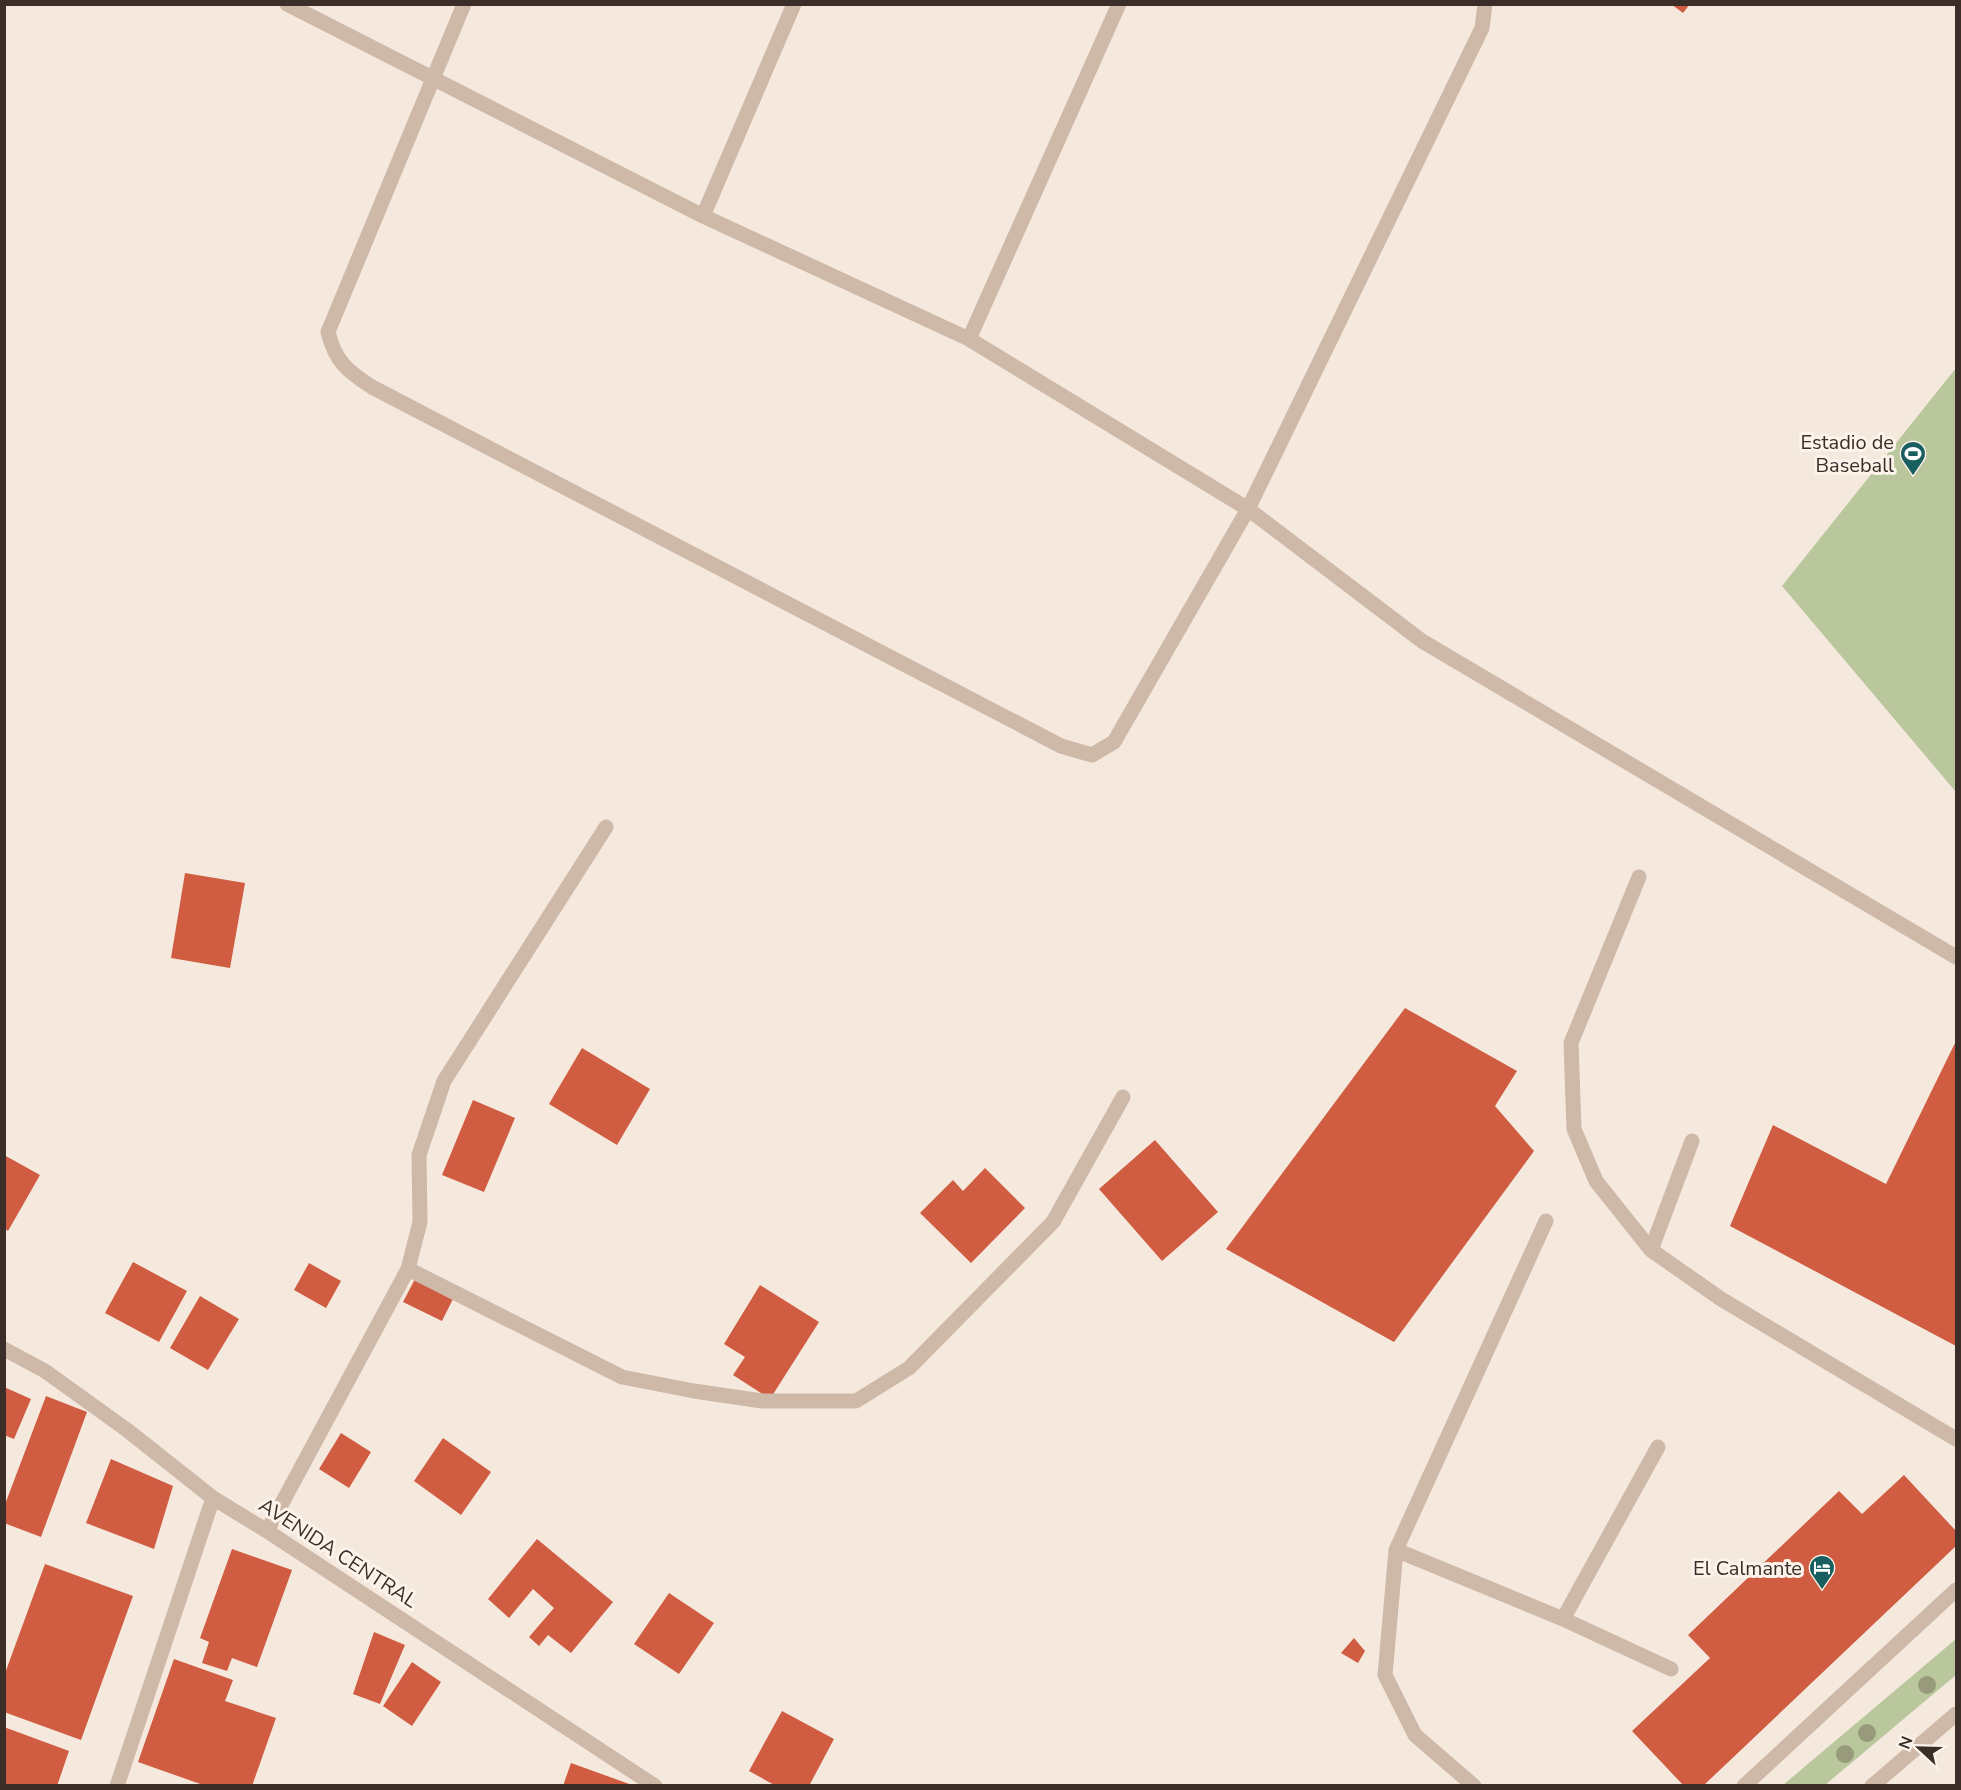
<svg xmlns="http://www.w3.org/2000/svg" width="1961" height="1790" viewBox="0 0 1961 1790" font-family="'Nunito Sans',sans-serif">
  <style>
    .green { fill: #bac69c }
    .building { fill: #d05c41 }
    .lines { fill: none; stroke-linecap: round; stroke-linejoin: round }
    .minor { stroke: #ceb8a8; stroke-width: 15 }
    .tree { fill: #989b7b }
    .labels { text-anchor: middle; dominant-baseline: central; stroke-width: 6; stroke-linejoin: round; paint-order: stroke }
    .poi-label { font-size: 20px; fill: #3b2e29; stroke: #fcf3eb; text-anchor: end }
    .street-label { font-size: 20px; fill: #3b2e29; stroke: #fcf3eb }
  </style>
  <rect width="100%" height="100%" fill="#f5e9de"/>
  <path class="green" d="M1956,368V792L1782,586Z
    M1956,1639V1675L1825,1785H1783Z"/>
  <path class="building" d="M1671,4H1690L1683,13Z
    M185,873L245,883L230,968L171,958Z
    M1405,1008L1517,1071L1495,1106L1534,1151L1394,1342L1226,1249Z
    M1956,1041V1346L1730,1226L1773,1125L1886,1184Z
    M582,1048L650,1089L617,1145L549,1104Z
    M473,1100L515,1118L484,1192L442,1175Z
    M1155,1140L1218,1212L1162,1261L1099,1189Z
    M4,1155L40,1175L8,1231L4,1228Z
    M985,1168L1025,1208L971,1263L920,1213L953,1180L963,1191Z
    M133,1262L187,1291L159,1342L105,1313Z
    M309,1263L341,1281L326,1308L294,1290Z
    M416,1277L454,1297L442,1321L403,1302Z
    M760,1285L819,1322L770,1399L733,1375L745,1357L724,1344Z
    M200,1296L239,1319L208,1370L170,1348Z
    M4,1387L31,1399L14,1439L4,1435Z
    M46,1396L87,1412L41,1537L4,1523V1507Z
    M341,1433L371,1452L349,1488L319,1469Z
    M443,1438L491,1472L461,1515L414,1481Z
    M111,1459L173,1486L154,1549L86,1523Z
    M1904,1475L1956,1531V1546L1703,1786H1684L1632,1731L1710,1658L1688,1635L1839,1491L1862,1514Z
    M537,1539L613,1602L571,1653L548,1635L539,1646L529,1637L554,1608L533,1589L509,1618L488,1599Z
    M232,1549L292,1570L257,1667L232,1658L227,1671L202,1663L209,1642L200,1638Z
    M45,1564L133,1596L81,1740L4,1712V1676Z
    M669,1593L714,1623L679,1674L634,1644Z
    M374,1632L405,1645L380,1704L353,1694Z
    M1354,1638L1365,1651L1358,1663L1341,1653Z
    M174,1659L233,1680L225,1701L276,1718L252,1786H206L138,1762Z
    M412,1662L441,1682L412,1726L383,1706Z
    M782,1711L834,1739L809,1786H776L749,1771Z
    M4,1727L69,1751L57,1786H4Z
    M571,1763L632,1785V1786H563Z"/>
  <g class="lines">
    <path class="minor" d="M287,4L703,216L969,339L1248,509L1422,641L1956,957
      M464,4L328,332C335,361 347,371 372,387L1061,746L1092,755L1114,742L1248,509L1482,28L1485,4
      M703,216L794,4
      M969,339L1119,4
      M1639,877L1571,1043L1574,1129L1596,1181L1651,1250
      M1692,1141L1651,1250L1721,1299L1956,1439
      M408,1269L622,1377L694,1391L762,1401H856L909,1368L1053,1222L1123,1097
      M4,1349L45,1371L127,1430L213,1498L267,1531L655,1786
      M267,1531L408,1269L420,1222L419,1155L444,1081L606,827
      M1396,1550L1563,1619L1671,1669
      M1563,1619L1658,1447
      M117,1786L213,1498
      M1474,1786L1415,1735L1385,1675L1396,1550L1546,1221
      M1744,1786L1956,1590
      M1872,1786L1956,1714"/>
  </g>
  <g class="tree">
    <circle cx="1927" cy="1685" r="9"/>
    <circle cx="1867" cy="1733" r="9"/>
    <circle cx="1845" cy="1754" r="9"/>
  </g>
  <defs>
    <symbol id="stadium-pin" viewBox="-11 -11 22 30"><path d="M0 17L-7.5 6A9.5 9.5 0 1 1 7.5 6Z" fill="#1a5f60" stroke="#fcf3eb"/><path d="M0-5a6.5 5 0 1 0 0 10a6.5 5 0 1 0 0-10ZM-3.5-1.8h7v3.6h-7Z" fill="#fff"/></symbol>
    <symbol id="hotel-pin" viewBox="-11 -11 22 30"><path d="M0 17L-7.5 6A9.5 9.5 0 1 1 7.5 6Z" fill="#1a5f60" stroke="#fcf3eb"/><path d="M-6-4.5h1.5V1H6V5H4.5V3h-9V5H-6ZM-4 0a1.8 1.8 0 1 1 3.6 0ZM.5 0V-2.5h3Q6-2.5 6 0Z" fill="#fff"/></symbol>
  </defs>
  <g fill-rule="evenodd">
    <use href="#stadium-pin" x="1898" y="439" width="30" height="40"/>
    <use href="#hotel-pin" x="1807" y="1553" width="30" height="40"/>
  </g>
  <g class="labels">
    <g class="poi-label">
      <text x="1894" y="442">Estadio de<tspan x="1894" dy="23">Baseball</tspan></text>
      <text x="1802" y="1568">El Calmante</text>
    </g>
    <g class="street-label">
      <text transform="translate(338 1553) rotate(33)">AVENIDA CENTRAL</text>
    </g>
  </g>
  <rect width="1961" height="1790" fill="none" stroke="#3b2e29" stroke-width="12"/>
  <g transform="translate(1919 1748) rotate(292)" stroke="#fcf3eb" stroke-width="4.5" paint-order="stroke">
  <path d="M0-4.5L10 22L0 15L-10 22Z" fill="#3b2e29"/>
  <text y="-9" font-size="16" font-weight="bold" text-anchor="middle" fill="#3b2e29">N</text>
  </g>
</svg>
